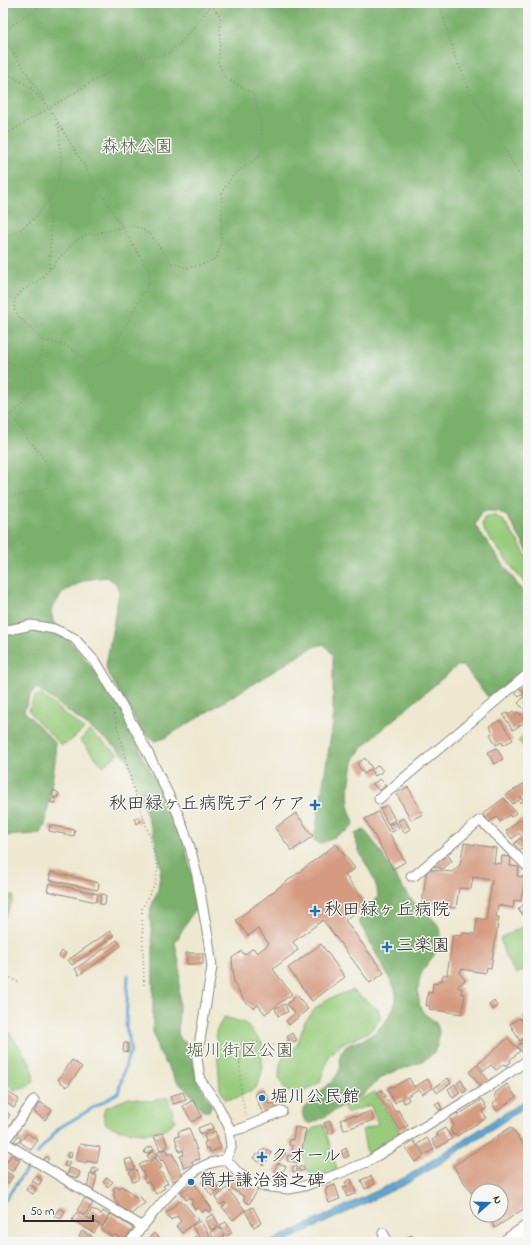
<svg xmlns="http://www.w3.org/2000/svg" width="531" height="1245" viewBox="0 0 531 1245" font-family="'Indie Flower','Klee One',sans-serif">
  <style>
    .green { fill: #98cc7c; stroke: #627c54 }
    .forest { fill: #7ab06c; stroke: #526e4c }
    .water { fill: #5ba5d3; stroke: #43687f }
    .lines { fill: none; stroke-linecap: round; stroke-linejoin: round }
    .stream { stroke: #5ba5d3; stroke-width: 3 }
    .building { fill: #d59b81 }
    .street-casing { stroke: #8c8a7e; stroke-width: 11 }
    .highway-casing { stroke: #8c8a7e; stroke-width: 18 }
    .path { stroke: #8c8a7e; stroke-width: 1.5; stroke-dasharray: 1 3; stroke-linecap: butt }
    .street { stroke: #fff; stroke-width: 9 }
    .highway { stroke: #fff; stroke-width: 16 }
    .poi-dot { fill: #1f6fb2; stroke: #f6f6f2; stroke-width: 1.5 }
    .labels { text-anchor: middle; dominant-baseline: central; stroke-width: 3; stroke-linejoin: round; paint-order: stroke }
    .park-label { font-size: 18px; fill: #4c5b43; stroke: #f6f6f2 }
    .poi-label { font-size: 18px; fill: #2b2b2b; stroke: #f6f6f2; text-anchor: start }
  </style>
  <rect width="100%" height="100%" fill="#f6f6f2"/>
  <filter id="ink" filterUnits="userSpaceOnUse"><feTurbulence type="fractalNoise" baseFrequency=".025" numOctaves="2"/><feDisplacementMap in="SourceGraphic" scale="8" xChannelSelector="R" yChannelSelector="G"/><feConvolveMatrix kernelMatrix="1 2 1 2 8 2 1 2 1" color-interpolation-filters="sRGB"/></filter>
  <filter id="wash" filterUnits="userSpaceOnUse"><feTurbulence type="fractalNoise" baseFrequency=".012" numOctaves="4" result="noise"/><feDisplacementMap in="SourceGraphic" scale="16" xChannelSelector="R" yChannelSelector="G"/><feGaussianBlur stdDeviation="0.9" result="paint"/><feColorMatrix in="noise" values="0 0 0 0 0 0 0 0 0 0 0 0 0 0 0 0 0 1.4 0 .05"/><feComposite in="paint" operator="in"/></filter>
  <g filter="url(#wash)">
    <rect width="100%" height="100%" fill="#eee8d0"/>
    <path class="green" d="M489,516H495L503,520L519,543L528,559V588L485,532L482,524L484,518Z
      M40,694L84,729L69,742L61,745L32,715L29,709L35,696Z
      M89,731L118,754L103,766L80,740Z
      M528,731V751L518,741Z
      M12,895L14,896C11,904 8,914 3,920V898Z
      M528,924V968L516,974L505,956L500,938Z
      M352,990L378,1009L381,1018L371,1030L355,1039L343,1043L329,1055L320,1082L301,1094L286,1091L279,1078L280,1064L285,1054L297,1045L305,1022L315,1009L326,1000Z
      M3,1002L7,1010L6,1028L30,1062L34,1081C27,1088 15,1095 8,1084C0,1072 3,1018 3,1002Z
      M224,1017L245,1023L262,1043V1072L256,1088L239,1097L226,1100L220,1089L216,1031Z
      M375,1092L401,1134L370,1154H367L362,1130L378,1124L370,1105L346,1113L344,1107Z
      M168,1097L175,1121C171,1124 167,1128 162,1130C146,1136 120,1132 106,1124L103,1115L105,1108L129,1098L152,1101Z
      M324,1125L337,1169L312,1177C302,1163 302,1157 307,1141C310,1130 312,1126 324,1125Z"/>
    <path class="forest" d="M3,3H528V552L508,517L498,511H482L475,525L528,599V665L496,692L488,697L463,666H457L375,735L356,755L353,763L348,793L349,809L354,823L350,829L320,844L314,840L333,723V655L324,644L313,647L163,739L154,741L148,735L142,732L107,671L106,665L119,593L116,583L106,577L85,580L63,592L51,610L53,621L92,667L115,699L136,736L141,754L166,799L185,847L196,893L195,911C186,920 182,932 175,943L180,967L178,1035L182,1041L190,1044L197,1080L212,1106L209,1111H203L187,1090L176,1081L158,1050L153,1031V948L150,918L151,907L158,890L161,867L155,839L127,758L108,741L37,688L31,693L24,711L40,727L55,743L56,755L45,826L39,834L3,836Z
      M364,830C384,851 394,880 414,902C421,909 441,923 441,933C441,956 421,964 419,982C418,989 418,1002 421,1009C427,1020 439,1018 439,1034C439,1041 436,1052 430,1056C420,1065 398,1069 386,1075C377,1080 370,1088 363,1095C357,1099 350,1101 344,1105C333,1111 322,1119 310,1124L304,1120L302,1112C311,1096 332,1086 339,1071C343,1065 337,1057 342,1051C347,1042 358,1043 366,1038C381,1030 401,1007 395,989L359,922L361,914L378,897C378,874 356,857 355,834Z"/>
    <path class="water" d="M528,1098V1105L441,1163L406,1184L284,1242H269L406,1177Z"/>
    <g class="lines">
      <path class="stream" d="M37,1154L59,1128L118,1093L127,1060L131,1052L129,1038L126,1027L128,975
        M3,1203L28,1167"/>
    </g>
    <g id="blocks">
      <path class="building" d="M519,687L524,693L519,697L514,692Z
        M527,692L528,693V713L518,703L524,697L522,696Z
        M513,711L515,714L519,712L525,722L513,730L503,715L507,713L508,715Z
        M500,720L513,740L503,745L502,742L496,745L490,734L492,733L489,726Z
        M497,748L503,759L494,764L488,752Z
        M365,758L372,768L364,774L357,764Z
        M378,765L383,771L375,776L371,771Z
        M380,779L386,785L379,791L373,784Z
        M528,781V791L520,797L523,801L520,803L518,800L513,804L506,795Z
        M408,787L423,814L411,820L396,793Z
        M54,790L59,793L57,798L52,796Z
        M52,798L56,799L55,804L50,802Z
        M504,798L516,813L511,817L509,815L500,822L497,817L489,822L483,814Z
        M387,805L395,820L388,824L380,809Z
        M378,812L405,862L393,869L365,819Z
        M296,813L313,836L292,851L275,828Z
        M138,817L141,821L137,824L134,819Z
        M404,818L410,829L404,833L398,821Z
        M520,819L521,820L523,819L527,823L528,822V838L526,836L523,838L519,833L512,839L506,831Z
        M396,822L399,828L392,832L389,825Z
        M50,825L75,830L74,836L49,831Z
        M520,838L526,845L520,850L514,844Z
        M464,843L496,848L494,863L501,864L502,856L511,857L510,866L519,867L517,876L525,877L521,901L514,900L513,908L498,905L496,917H499L491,968L486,967L485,973L461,969L460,974L465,980L458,986V988H462L461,993L465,994L462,1014L429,1009L430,1006H426L428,992L432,993L433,983L437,984L438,980L442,981L443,975H447L453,935L462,936V933L475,934L477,918L486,920L492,880L473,877L471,889L459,888L456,908L422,903L427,869L452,872L460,865Z
        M336,844L355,868L345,875L367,904L345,920L384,973L370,983L323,920L293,942L298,950L273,969L292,994L265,1014L258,1005L254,1008L245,1002L234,983L232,958L242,951L244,955L253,948L257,953L269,944L258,929L248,936L236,920Z
        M528,846V855L524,850Z
        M447,854L452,861L443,869L432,866Z
        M51,872L99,883L98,890L49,880Z
        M49,883L98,894L96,902L47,891Z
        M101,894L106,895L105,905L100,904Z
        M528,900V920L518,910Z
        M110,931L114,936L72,965L68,960Z
        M117,940L121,946L79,975L75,969Z
        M321,944L345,977L312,1001L288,968Z
        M62,951L66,953L63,959L59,956Z
        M186,953H203V964H187Z
        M297,995L308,1009L289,1025L286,1021L295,1013L287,1004Z
        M494,1000L497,1006L492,1010L489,1004Z
        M528,1002V1011L524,1004Z
        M285,1004L288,1012L278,1016L275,1008Z
        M528,1013V1037L520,1041L510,1024L520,1018L522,1022L524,1021L522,1017Z
        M292,1033L297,1040L288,1045L286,1042L289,1040L287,1037Z
        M508,1038L520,1051L510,1060L511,1062L506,1066L504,1064L496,1070L491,1065L484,1071L478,1064Z
        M524,1041L528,1046V1055L526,1057L517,1046Z
        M124,1043H128V1052L123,1051Z
        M72,1060L82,1067L67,1087L58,1080Z
        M477,1065L489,1081L481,1087L469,1072Z
        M409,1078L414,1087L428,1079L433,1088L422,1094L419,1089L407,1096L409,1100L404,1103L402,1098L395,1103L387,1089L392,1086L393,1087Z
        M448,1078L451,1083L437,1093L434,1088Z
        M461,1080L467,1090L463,1093L457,1083Z
        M455,1084L460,1093L453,1098L448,1089Z
        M507,1084L516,1097L497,1111L492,1104L497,1101L494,1097L496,1095L495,1093Z
        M263,1090L269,1105L274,1103L277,1109L263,1115L255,1094Z
        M381,1090L386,1096L384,1097L387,1102L389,1101L395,1112L398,1110L408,1125L400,1130L377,1093Z
        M6,1091L19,1099L14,1108L3,1101V1095Z
        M183,1092L186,1100L173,1104L170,1096Z
        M193,1100L202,1116L192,1122L183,1106Z
        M481,1100L487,1108L482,1111L486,1118L457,1136L455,1134L453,1135L450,1129L454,1126L449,1117L457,1113L458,1115Z
        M40,1102L52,1110L45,1120L34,1112Z
        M439,1102L442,1109L439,1110L435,1104Z
        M3,1110L10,1115L3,1126Z
        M371,1111L374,1120L344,1130L340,1120L354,1115L355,1117Z
        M330,1121L334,1132L329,1134L324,1123Z
        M211,1123L213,1129L200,1134L198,1128Z
        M295,1127L306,1129L299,1163L287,1161L288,1155L291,1156L293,1146L289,1145L290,1139L293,1140Z
        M511,1127L528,1151V1206L495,1228L487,1215H501V1191H477V1201L453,1166Z
        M189,1128L200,1159L192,1161L193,1165L184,1168L180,1156L184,1155L183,1150L179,1152L175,1137L179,1136L178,1132Z
        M445,1128L452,1139L437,1148L432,1140L438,1136L436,1133Z
        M215,1131L221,1148L210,1152L209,1148L206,1149L204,1143L206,1142L204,1135Z
        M27,1133L38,1140L31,1150L20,1142Z
        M163,1133L168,1147L160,1150L154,1136Z
        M18,1136L21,1138L18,1143L14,1141Z
        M427,1138L434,1149L425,1155L418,1144Z
        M414,1141L424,1156L415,1162L405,1147Z
        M80,1144L100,1147L97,1163L87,1161L86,1163L76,1160Z
        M152,1146L154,1150L145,1154L144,1150Z
        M264,1148L272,1153L263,1165L253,1158L256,1154L259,1155Z
        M346,1148L349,1156L344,1158L341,1151Z
        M165,1149L168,1155L172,1153L183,1176L173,1181L163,1160L161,1161L157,1153Z
        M281,1150L286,1153L280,1161L275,1157Z
        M154,1151L157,1156L150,1160L147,1155Z
        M68,1152L72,1153L71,1158L67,1157Z
        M11,1155L20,1160L13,1172L4,1166Z
        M46,1157L49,1159L45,1163L42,1161Z
        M131,1158L135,1168L128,1170L125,1160Z
        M156,1158L162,1167L159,1169L168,1183L163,1186L165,1188L156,1194L148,1181L146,1183L143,1177L145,1176L139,1165L148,1160L150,1162Z
        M66,1161L70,1162L68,1167L64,1166Z
        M278,1163L286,1166L282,1174L274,1171Z
        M293,1166H297V1172H293Z
        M299,1167H304V1171H299Z
        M70,1168L80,1172L78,1178L67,1175Z
        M93,1168L98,1169L96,1174L91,1173Z
        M3,1169L13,1176L8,1184L3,1180Z
        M136,1169L139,1179L133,1182L129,1172Z
        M90,1174L97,1176L93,1191L87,1190Z
        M35,1175L42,1180L39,1185L32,1181Z
        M233,1175L258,1190L249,1204L243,1200L245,1197L227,1186Z
        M210,1176L220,1190L212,1196L201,1182Z
        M371,1176L375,1184L365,1189L361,1180Z
        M107,1177L113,1182L108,1187L103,1182Z
        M351,1179L356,1193L347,1197L343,1187L347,1186L345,1182Z
        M194,1183L212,1209L208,1212L206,1209L202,1212L198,1207L195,1209L191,1203L193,1202L190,1197L186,1200L181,1192Z
        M3,1184L7,1186L3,1192Z
        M29,1184L36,1189L33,1194L26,1190Z
        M335,1185L340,1199L329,1203L325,1191L327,1190L326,1188Z
        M117,1186L119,1189L122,1186L125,1189L126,1188L135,1198L139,1195L145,1203L130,1215L125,1209L123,1211L114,1199L115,1197L113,1194L115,1193L113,1189Z
        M227,1188L245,1210L233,1220L222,1207L226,1204L225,1202L220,1205L215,1198Z
        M85,1198L93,1203L85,1215L77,1210Z
        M181,1200L198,1220L182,1233L176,1226L181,1221L177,1216L171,1220L166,1213Z
        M253,1207L261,1223L254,1227L245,1211Z
        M59,1208L65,1211L61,1219L54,1216Z
        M92,1209L101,1214L103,1211L109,1215L102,1226L87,1217Z
        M77,1212L99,1225L94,1233L72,1220Z
        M111,1214L133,1228L124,1241L115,1235L113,1237L101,1229Z
        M213,1214L219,1225L211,1230L205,1219Z
        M200,1221L210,1236L202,1241L192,1226Z
        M226,1222L232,1233L226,1236L220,1225Z
        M219,1227L224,1236L215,1241L210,1232Z
        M82,1231L92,1236L90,1242L79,1237Z
        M154,1233L163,1242H145Z
        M412,1235L416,1242H402L401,1240Z
        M196,1236L200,1242H192L190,1240Z
        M189,1238V1242H179L178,1239Z"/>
    </g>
  </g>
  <g filter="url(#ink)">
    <use href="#blocks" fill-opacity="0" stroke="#8c8a7e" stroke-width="1"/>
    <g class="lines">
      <defs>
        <path id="street" d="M3,631L32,625L54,629L74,638L98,665L127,714L148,753L178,814L190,847L197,875L208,937L212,967L197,1058L200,1080L216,1102L229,1127L231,1148L226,1159
          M379,799L528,674
          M411,876H414L480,820L528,867
          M34,1100L4,1142L143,1227
          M229,1132L243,1128L282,1111
          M226,1159L239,1174L262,1186L289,1189L304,1186L338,1174L367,1162L484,1090L528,1060
          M383,1233L388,1242
          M130,1242C149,1219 181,1174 208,1164C214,1162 221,1161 226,1159"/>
        <path id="highway" d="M508,1242L528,1228"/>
      </defs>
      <use href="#street" class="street-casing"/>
      <use href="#highway" class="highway-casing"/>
      <path class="path" d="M439,3L457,62L462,71L473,98L504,147L528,190
        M3,31L45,3
        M3,36L46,103
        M3,73L9,74L31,88L49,108L149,271V283L115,345L114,357L92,367C78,351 64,341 43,341L21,319L14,309L15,299L23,290L39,281L74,242L86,235L132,226L140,228L151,235L170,262L186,268L205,264L217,257L221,241L222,192L234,174L259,157L263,142L260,120L253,93L225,78L218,62L220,41V16L210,3
        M3,136L133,57C143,55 154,57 164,55C176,53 202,16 211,5
        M49,199L51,233L49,269
        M3,240L21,229L37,216L56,189L61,164L59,129L56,121
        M3,361L29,368C41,360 43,355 42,341
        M3,419C11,415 25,405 29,397C33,388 31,377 29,368
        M3,499C18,495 32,493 46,487L48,480V466L40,453L29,441L12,415
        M113,710L132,784L150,837L158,868L155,884L142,908L144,987
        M3,974L20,983
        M246,1116C241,1099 237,1061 242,1044C253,1040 267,1044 278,1046"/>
      <use href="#street" class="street"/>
      <use href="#highway" class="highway"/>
    </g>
  </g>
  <g class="poi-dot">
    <path d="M313 799h4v4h4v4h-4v4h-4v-4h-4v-4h4z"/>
    <path d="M313 905h4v4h4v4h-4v4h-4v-4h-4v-4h4z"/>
    <path d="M385 941h4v4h4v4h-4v4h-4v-4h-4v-4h4z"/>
    <circle cx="262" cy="1098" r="4"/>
    <path d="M260 1151h4v4h4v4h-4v4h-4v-4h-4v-4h4z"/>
    <circle cx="191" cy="1182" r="4"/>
  </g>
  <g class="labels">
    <g class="park-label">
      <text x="137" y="148">森林公園</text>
      <text x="240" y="1052">堀川街区公園</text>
    </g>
    <g class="poi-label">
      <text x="306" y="805" text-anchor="end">秋田緑ヶ丘病院デイケア</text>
      <text x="324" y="911">秋田緑ヶ丘病院</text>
      <text x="396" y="947">三楽園</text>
      <text x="270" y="1098">堀川公民館</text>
      <text x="270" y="1157">クオール</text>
      <text x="199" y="1182">筒井謙治翁之碑</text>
    </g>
  </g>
  <rect width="531" height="1245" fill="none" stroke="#f6f6f2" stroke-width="16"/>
  <g transform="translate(489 1203) rotate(70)"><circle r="19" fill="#f6f6f2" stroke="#a5a5a2"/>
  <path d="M0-3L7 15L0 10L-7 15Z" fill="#1f6fb2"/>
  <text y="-6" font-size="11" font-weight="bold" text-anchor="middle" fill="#2b2b2b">N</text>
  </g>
  <path d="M24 1215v6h69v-6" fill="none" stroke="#2b2b2b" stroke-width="2"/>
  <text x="30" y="1215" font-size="12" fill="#2b2b2b" stroke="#f6f6f2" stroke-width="3" paint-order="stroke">50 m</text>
</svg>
